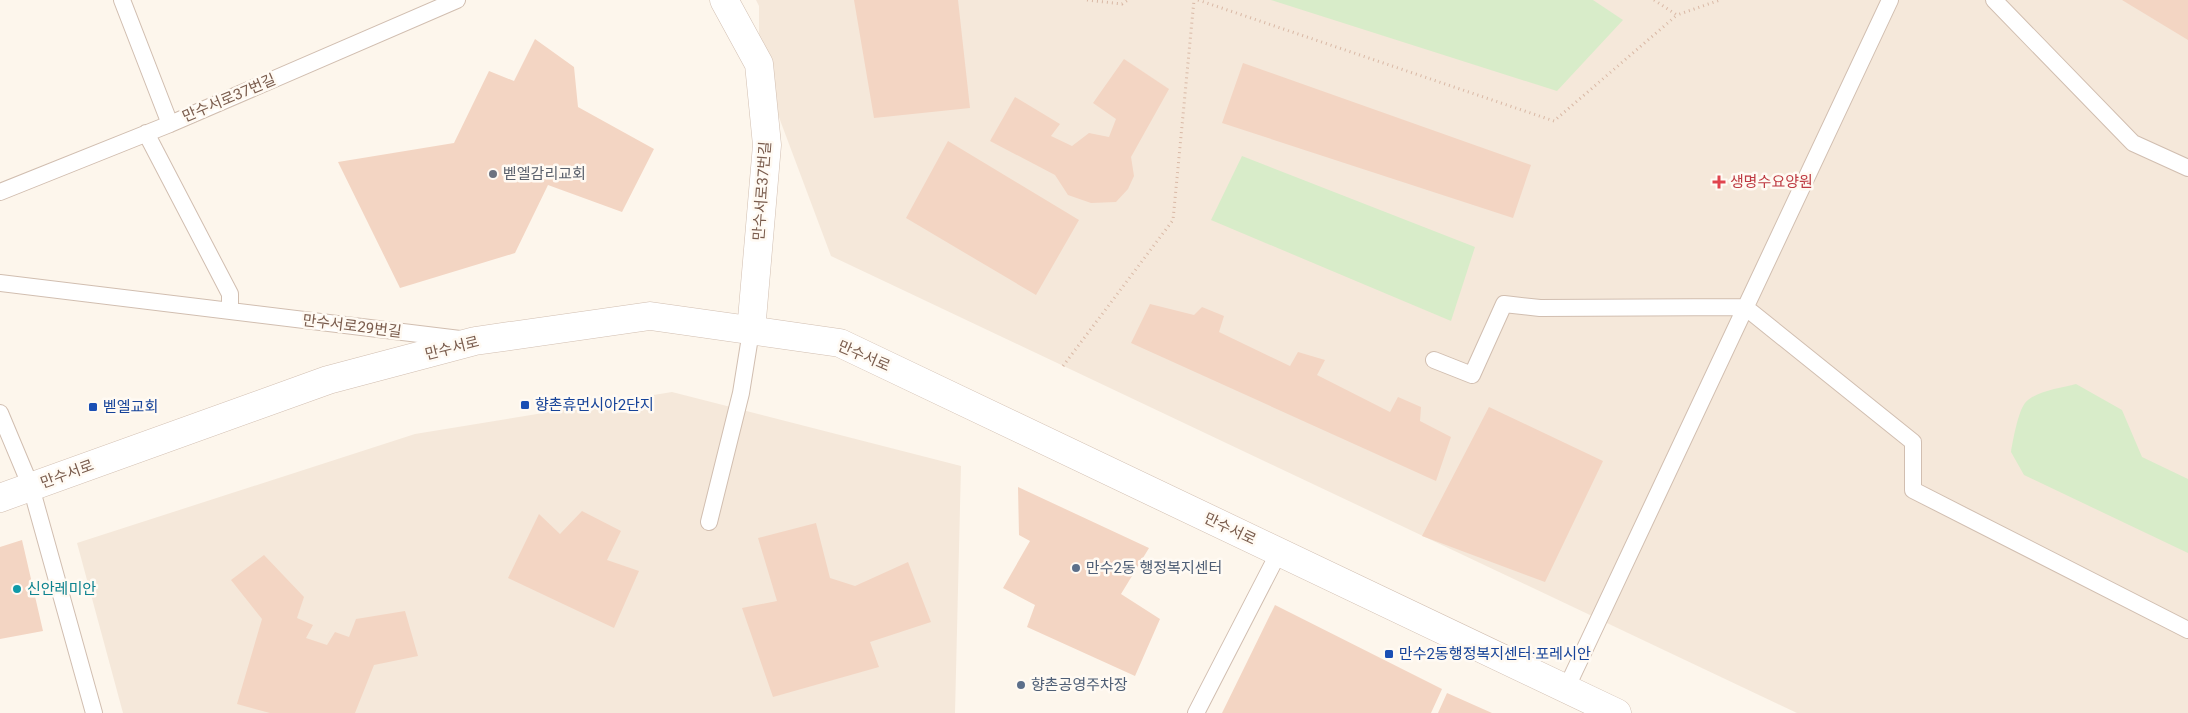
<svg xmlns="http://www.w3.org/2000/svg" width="2188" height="713" viewBox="0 0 2188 713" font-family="Roboto,'Noto Sans KR',sans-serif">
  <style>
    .residential { fill: #f5e8da }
    .green { fill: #d8ecc9 }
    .building { fill: #f3d5c3 }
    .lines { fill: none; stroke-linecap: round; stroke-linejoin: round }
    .service-casing { stroke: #d1beb0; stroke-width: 18 }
    .minor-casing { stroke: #d1beb0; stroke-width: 29 }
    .tertiary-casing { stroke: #d1beb0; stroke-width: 29 }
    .path { stroke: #d9b8a5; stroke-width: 3; stroke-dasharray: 1 4; stroke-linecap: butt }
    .service { stroke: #fff; stroke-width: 16 }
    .minor { stroke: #fff; stroke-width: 28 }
    .tertiary { stroke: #fff; stroke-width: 28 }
    .worship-dot { fill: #6b7280; stroke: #fffaf3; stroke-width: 2 }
    .health-dot { fill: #e0444e; stroke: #fffaf3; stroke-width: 2 }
    .transit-dot { fill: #1a4fb4; stroke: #fffaf3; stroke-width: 2 }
    .service-dot { fill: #5c6f8a; stroke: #fffaf3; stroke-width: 2 }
    .culture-dot { fill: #0f9aa8; stroke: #fffaf3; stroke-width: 2 }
    .labels { text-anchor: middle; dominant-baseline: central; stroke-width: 5; stroke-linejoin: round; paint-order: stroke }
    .street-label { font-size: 15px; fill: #7a5c4d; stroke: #fffaf3 }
    .worship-label { font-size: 15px; fill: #5b616d; stroke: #fffaf3; text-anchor: start }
    .health-label { font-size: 15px; fill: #be3a42; stroke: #fffaf3; text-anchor: start }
    .transit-label { font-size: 15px; fill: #164399; stroke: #fffaf3; text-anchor: start }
    .service-label { font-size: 15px; fill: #4e5e75; stroke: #fffaf3; text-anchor: start }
    .culture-label { font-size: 15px; fill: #0d838f; stroke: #fffaf3; text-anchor: start }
  </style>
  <rect width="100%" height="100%" fill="#fdf6ec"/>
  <path class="residential" d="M756,0H2188V713H1797L831,256L759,64V6Z
    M672,392L961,466L955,713H123L77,543L415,434Z"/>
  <path class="green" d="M1271,0H1593L1623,20L1557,91Z
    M1242,156L1475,247L1451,321L1211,220Z
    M2076,384L2122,410L2142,457L2188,479V553L2024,475L2011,452C2013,440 2018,412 2025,403C2035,391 2061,388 2076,384Z"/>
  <path class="building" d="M854,0H958L970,108L874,118Z
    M2122,0H2188V40Z
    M535,39L574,67L578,107L654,149L622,212L548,185L515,253L400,288L338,162L454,143L489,71L514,81Z
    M1124,59L1169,89L1131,157L1134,176L1128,189L1116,202L1091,203L1068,195L1055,175L990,141L1015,97L1060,124L1051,136L1072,146L1089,133L1109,137L1116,119L1093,103Z
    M1243,63L1531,165L1513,218L1222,123Z
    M948,141L1079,220L1036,295L906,218Z
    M1150,304L1194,315L1202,307L1224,316L1219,332L1290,366L1298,352L1325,360L1317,375L1390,412L1398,397L1421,407L1420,421L1451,437L1436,481L1131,343Z
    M1489,407L1603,461L1545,582L1422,536Z
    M1018,487L1149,548L1121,594L1160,619L1135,676L1027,627L1035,605L1003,588L1030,541L1019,535Z
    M582,511L621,531L607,560L639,571L614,628L508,578L539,514L560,534Z
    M816,523L830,578L855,586L908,562L931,622L870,642L879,667L773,697L742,608L777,601L758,538Z
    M22,540L43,631L0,639V547Z
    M264,555L304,597L297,618L313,625L306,638L327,645L335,632L349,637L356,619L405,611L418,656L374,665L355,713H270L237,704L262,619L231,580Z
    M1275,605L1442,689L1431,713H1222Z
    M1447,693L1492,713H1438Z"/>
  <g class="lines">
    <defs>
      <path id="service" d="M122,0L170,124
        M1994,0L2133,143L2188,168
        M146,133L230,294V311
        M0,192L170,124L457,0
        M0,283L460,339
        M1434,360L1472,375L1504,304L1540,308L1745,307L1913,442V490L2188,630
        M0,413L31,487L94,713
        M709,522L741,393L751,331
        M1566,689L1890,0
        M1196,713L1279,552"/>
      <path id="minor" d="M724,0L759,64L767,145L751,331"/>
      <path id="tertiary" d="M0,498L328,380L475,341L650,316L840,343L1617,713"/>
    </defs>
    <use href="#service" class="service-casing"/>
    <use href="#minor" class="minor-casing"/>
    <use href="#tertiary" class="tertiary-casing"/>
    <path class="path" d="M1087,0L1122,4L1128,0
      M1198,0L1554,121L1677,15
      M1654,0L1677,15L1720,0
      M1063,366L1173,220L1194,0"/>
    <use href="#service" class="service"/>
    <use href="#minor" class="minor"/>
    <use href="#tertiary" class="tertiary"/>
  </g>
  <circle class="worship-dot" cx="493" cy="174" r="5"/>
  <path class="health-dot" d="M1716.5 174.5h5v5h5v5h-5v5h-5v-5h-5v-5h5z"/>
  <g class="transit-dot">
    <rect x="520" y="400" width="10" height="10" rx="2.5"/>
    <rect x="88" y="402" width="10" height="10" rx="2.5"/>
    <rect x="1384" y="649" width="10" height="10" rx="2.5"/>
  </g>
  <g class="service-dot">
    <circle cx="1076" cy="568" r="5"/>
    <circle cx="1021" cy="685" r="5"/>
  </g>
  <circle class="culture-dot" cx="17" cy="589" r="5"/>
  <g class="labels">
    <g class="street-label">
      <text transform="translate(229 98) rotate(-23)">만수서로37번길</text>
      <text transform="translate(762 191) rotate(-86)">만수서로37번길</text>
      <text transform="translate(352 326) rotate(7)">만수서로29번길</text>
      <text transform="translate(452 348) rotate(-14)">만수서로</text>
      <text transform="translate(864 356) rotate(23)">만수서로</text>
      <text transform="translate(67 474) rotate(-20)">만수서로</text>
      <text transform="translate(1230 529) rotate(25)">만수서로</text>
    </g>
    <g class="worship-label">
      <text x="503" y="174">벧엘감리교회</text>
    </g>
    <g class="health-label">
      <text x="1730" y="182">생명수요양원</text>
    </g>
    <g class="transit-label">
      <text x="535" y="405">향촌휴먼시아2단지</text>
      <text x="103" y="407">벧엘교회</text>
      <text x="1399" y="654">만수2동행정복지센터·포레시안</text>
    </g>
    <g class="service-label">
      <text x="1086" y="568">만수2동 행정복지센터</text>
      <text x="1031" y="685">향촌공영주차장</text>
    </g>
    <g class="culture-label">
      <text x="27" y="589">신안레미안</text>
    </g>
  </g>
</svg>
